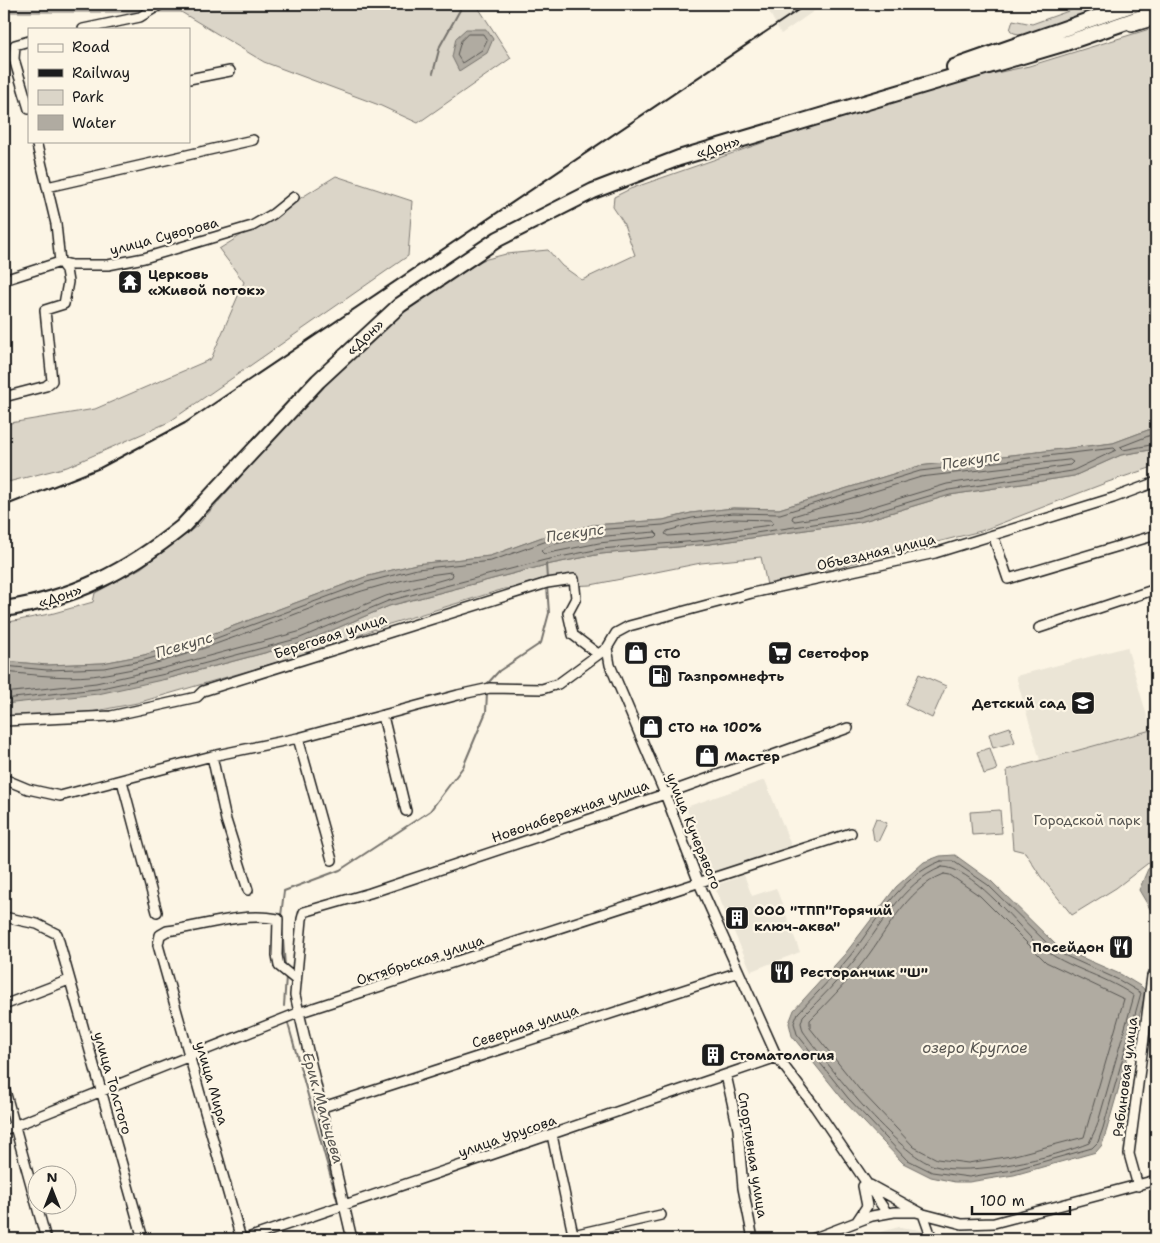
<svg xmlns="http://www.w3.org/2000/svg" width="1160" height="1243" viewBox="0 0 1160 1243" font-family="'Shantell Sans',sans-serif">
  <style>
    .built { fill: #ebe5d6 }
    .green { fill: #dbd5c8; stroke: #7c7872 }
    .water { fill: #b0aba1; stroke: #75726c }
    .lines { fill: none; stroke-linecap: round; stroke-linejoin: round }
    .shore { stroke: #575551; stroke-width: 1 }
    .stream { stroke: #75726c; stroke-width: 2 }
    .minor-casing { stroke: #1c1c1c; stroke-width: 12 }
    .highway-casing { stroke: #1c1c1c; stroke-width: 18 }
    .minor { stroke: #fcf5e5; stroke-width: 9 }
    .highway { stroke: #fcf5e5; stroke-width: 14 }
    .rail { stroke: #1c1c1c; stroke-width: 2 }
    .labels { text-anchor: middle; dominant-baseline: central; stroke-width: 4.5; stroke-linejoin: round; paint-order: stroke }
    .street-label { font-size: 14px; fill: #1c1c1c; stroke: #fcf5e5 }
    .poi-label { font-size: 14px; font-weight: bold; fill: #1c1c1c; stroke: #fcf5e5; text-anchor: start }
    .park-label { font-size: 14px; fill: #555450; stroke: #fcf5e5 }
    .water-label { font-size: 15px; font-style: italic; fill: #575551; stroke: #fcf5e5 }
  </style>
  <rect width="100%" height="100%" fill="#fcf5e5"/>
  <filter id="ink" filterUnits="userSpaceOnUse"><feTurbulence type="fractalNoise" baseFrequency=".02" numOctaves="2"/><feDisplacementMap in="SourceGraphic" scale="10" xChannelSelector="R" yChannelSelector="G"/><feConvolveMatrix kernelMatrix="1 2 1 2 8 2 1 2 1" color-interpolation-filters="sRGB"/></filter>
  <g filter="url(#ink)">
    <path class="built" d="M765,4H824L781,34Z
      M1127,647L1151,730L1040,760L1016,676Z
      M765,780L792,848L710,875L686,807Z
      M744,875L752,896L776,888L800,952L751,971L714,886Z
      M899,1227L928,1231L930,1239H883L881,1232Z"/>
    <path class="green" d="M4,4H476L511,58L418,123L379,105L264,62L181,12H4Z
      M1088,4H1112L1024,35L1014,33L1010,30L1013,20L1032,24Z
      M1156,27V427L1113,443L919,466L779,509L733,508L691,513L663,520L593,525L545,536L490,556L416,564L365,577L204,637L144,655L103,663L47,665L4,661V623L54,613L93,602L95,593L141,568L197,526L310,398L407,308L432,290L483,260L506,254L548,250L562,266L582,280L635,255L623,222L613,207L614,197L630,189L842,115L949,83L1029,66Z
      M336,176L412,201L408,256L169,422L67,467L4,483V424L95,409L211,359L244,282L219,249Z
      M1156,449V466L1108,482L981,531L767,585L761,557L701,563L591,585L504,589L386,625L320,650L137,703L91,712L4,717V704L166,679L302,643L389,606L546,565L601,554L710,544L860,522L950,495L1074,476L1121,455Z
      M919,674L946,686L932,718L905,705Z
      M1010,727L1015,742L993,748L989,734Z
      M1151,730L1156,732V857L1116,888L1072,915L1041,877L1025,852L1013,849L1007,770Z
      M990,748L997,770L984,774L977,752Z
      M1000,810L1002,833L972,835L970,812Z
      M876,818L887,823L878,842L874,840L872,828Z"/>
    <path class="water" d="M466,29H486L493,39L487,53L459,71L452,57L456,38Z
      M1156,427V449L1121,455L1074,476L950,495L860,522L710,544L601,554L546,565L389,606L302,643L166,679L98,694L4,704V661L47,665L103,663L144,655L204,637L365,577L416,564L490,556L545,536L593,525L663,520L691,513L733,508L779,509L919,466L1113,443Z
      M955,855L991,881L1058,947L1122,975L1142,987L1146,992L1107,1129L1102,1145L1096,1152L1014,1175L969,1182H955L931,1177L903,1163L845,1102L792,1036L789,1023L794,1010L845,954L896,887L924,862L940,856Z
      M1156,864V919L1139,890L1148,869Z"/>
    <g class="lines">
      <path class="shore" d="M468,34H483L487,40L482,50L462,63L457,55L461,41Z
        M1156,433L1120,447L1123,450L1156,444
        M1070,460L1073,462L1070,465L947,484L858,511L795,521L792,519L793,516L921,477Z
        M733,519L771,520L773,523L771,525L709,533L668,536L665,534L667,531L693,524Z
        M655,532L658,535L656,537L599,543L544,554L541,551C551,538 635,534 655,532Z
        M4,666L47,670L104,668L145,660L206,642L367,582L417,569L491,561L547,541L594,530L663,525L692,518L733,513L780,514L920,471L1114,448L1116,450L1072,471L949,490L859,517L710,540L600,549L545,560L388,601L300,638L165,674L97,689L4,699
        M4,672C37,675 73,680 106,674C225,655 330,585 451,572L453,574L452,577L386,596L298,632L164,668L96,683L4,693
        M941,861H953L988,885L1055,951L1119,980L1141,993L1103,1128L1098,1142L1092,1148L1013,1170L969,1177L932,1172L906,1159L848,1098L797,1034L794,1023L798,1013C816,994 834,976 850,956C877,922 898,877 941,861Z
        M942,867C970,866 1014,921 1033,940C1061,968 1102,973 1134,996L1097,1126L1089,1143C1056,1157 969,1177 935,1166C898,1155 827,1065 803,1031L801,1023L803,1016C821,998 838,981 853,962C880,929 901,883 942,867Z
        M944,874L950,875L980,896L1046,962L1124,999L1084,1137L1011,1156L968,1163L937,1159L914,1147L859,1089L810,1028V1020C827,1003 844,985 860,966C885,936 905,889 944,874Z"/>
      <path class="stream" d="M433,73L440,46L460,10
        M546,564L547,579
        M488,683L499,671L541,643L549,613L547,586
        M281,916L284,891L340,870L430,811L463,767L486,712L487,693
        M282,926L285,966
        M284,1006L286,976
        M287,1020L338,1203
        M341,1210L347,1239"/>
      <defs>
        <path id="minor" d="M1132,27L1156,20
          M83,29L140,17L158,6
          M29,41L15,45L14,59L29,109
          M189,79L230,71
          M47,187L253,140
          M4,280L60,262L72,265H108L144,258L252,226L273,214L294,197
          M4,397L46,386L52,381L45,310L64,304L68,282L66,270L60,262L56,224L36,141
          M993,535L1008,579L1156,535
          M1039,628L1156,589
          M607,648L610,665L665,794L699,883L777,1057L815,1107L887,1213
          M383,716L406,811
          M4,721L111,716L197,697L203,691L547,583L574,579L576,598L568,613L573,635L598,654
          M298,738L332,860
          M212,756L226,820L248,890
          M4,779L28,789L60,796L212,756L298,738L458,695L490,688L542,689L558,684L607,648L616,633L629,626L752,593L935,553L1113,498L1156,482
          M122,781L157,912
          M4,917L37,924L57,934L143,1239
          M4,1005L69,980
          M726,1075L738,1129L743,1188L753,1239
          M4,1087L46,1239
          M320,1108L739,972
          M4,1130L298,1013L851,833
          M552,1135L574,1239
          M870,1185L923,1214L932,1239
          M1138,1186L1129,1154L1152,976L1156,974
          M857,1221L867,1206L863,1186
          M573,1235L661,1215
          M241,1239L158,945L160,935L167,931C203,926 242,912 278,919L277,955L279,966L295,979
          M245,1239L777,1057
          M352,1239L295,995L302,919L304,912L370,893L665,794L848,728
          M812,1239L872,1216L894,1212H916L962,1224L994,1223L1156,1180"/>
        <path id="highway" d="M954,67L1135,4
          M4,609C75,598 126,572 182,527L318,381L400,305L498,239L593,191L679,158L1066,43L1156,12"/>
      </defs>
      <use href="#minor" class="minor-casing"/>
      <use href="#highway" class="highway-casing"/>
      <use href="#minor" class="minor"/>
      <use href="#highway" class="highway"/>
      <path class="rail" d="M4,506L100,468L185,423L807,4"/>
    </g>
  </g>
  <defs>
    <symbol id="temple-square" viewBox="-11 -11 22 22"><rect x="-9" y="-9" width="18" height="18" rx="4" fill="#1c1c1c" stroke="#fcf5e5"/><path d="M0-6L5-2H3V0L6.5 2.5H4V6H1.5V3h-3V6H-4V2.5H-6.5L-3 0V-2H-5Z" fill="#fff"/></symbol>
    <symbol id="shop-square" viewBox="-11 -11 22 22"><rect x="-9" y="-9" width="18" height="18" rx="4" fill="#1c1c1c" stroke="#fcf5e5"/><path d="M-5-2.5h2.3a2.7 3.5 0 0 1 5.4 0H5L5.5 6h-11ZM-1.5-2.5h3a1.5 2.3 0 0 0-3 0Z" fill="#fff"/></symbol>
    <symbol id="supermarket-square" viewBox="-11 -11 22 22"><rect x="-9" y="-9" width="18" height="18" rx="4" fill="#1c1c1c" stroke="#fcf5e5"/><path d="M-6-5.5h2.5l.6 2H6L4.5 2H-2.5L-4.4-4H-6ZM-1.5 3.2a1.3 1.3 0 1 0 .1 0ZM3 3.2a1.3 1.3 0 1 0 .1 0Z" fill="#fff"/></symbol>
    <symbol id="fuel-square" viewBox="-11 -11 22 22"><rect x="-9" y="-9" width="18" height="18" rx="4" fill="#1c1c1c" stroke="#fcf5e5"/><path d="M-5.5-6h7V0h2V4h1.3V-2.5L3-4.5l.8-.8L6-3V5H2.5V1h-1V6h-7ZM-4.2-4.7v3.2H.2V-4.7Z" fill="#fff"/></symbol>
    <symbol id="school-square" viewBox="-11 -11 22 22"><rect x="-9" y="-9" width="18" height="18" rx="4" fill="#1c1c1c" stroke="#fcf5e5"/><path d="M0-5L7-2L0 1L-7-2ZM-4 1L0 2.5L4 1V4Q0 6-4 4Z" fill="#fff"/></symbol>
    <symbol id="building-square" viewBox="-11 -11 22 22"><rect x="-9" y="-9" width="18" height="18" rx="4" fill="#1c1c1c" stroke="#fcf5e5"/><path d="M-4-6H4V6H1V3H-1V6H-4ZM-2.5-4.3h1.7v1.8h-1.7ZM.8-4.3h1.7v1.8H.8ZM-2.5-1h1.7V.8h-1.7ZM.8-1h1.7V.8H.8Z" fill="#fff"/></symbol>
    <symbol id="restaurant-square" viewBox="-11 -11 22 22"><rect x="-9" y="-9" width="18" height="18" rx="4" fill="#1c1c1c" stroke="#fcf5e5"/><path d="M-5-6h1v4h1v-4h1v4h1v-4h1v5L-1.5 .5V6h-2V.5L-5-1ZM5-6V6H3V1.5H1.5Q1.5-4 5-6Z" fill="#fff"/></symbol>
  </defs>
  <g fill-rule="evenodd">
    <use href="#temple-square" x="116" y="268" width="28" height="28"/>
    <use href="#shop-square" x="622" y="639" width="28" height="28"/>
    <use href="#supermarket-square" x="766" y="639" width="28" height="28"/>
    <use href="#fuel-square" x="646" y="662" width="28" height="28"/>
    <use href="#school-square" x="1069" y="689" width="28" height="28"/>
    <use href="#shop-square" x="637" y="713" width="28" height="28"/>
    <use href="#shop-square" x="693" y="742" width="28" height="28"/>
    <use href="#building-square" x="723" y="904" width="28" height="28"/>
    <use href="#restaurant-square" x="1107" y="933" width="28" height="28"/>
    <use href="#restaurant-square" x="768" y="958" width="28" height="28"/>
    <use href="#building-square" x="699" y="1041" width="28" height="28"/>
  </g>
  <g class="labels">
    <g class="street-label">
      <text transform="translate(718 147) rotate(-17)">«Дон»</text>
      <text transform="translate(164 236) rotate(-15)">улица Суворова</text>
      <text transform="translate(365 337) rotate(-43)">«Дон»</text>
      <text transform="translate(876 552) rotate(-13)">Объездная улица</text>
      <text transform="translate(60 596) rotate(-18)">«Дон»</text>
      <text transform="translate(330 636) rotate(-18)">Береговая улица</text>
      <text transform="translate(570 811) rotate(-19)">Новонабережная улица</text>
      <text transform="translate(694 831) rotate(68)">улица Кучерявого</text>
      <text transform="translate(420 960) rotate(-18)">Октябрьская улица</text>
      <text transform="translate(525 1026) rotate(-18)">Северная улица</text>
      <text transform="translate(1125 1077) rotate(-83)">Рябиновая улица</text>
      <text transform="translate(113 1083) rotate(74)">улица Толстого</text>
      <text transform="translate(212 1083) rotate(74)">улица Мира</text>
      <text transform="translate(507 1136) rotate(-19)">улица Урусова</text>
      <text transform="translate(753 1155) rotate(81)">Спортивная улица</text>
    </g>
    <g class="poi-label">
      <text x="148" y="274">Церковь<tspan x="148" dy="16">«Живой поток»</tspan></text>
      <text x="654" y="653">СТО</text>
      <text x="798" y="653">Светофор</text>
      <text x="678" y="676">Газпромнефть</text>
      <text x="1066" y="703" text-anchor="end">Детский сад</text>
      <text x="668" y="727">СТО на 100%</text>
      <text x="724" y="756">Мастер</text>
      <text x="754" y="910">ООО "ТПП"Горячий<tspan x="754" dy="16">ключ-аква"</tspan></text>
      <text x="1104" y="947" text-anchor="end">Посейдон</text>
      <text x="800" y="972">Ресторанчик "Ш"</text>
      <text x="730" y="1055">Стоматология</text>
    </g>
    <g class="park-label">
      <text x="1087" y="820">Городской парк</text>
    </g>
    <g class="water-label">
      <text transform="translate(971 460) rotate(-9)">Псекупс</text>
      <text transform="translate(575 533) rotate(-8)">Псекупс</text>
      <text transform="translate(184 645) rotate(-16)">Псекупс</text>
      <text x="975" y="1048">озеро Круглое</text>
      <text transform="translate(323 1108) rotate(74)">Ерик Мальцева</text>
    </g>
  </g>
  <rect width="1160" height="1243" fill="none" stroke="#fcf5e5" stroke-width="20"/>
  <rect x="10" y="10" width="1140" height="1223" fill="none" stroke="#1c1c1c" stroke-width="2" filter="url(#ink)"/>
  <rect x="28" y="28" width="162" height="115" fill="#fcf5e5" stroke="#a29e95"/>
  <rect x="38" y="44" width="25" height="8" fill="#fcf5e5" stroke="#a29e95"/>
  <text x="72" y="52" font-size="15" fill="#1c1c1c">Road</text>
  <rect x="38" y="69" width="25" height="8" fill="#1c1c1c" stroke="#a29e95"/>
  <text x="72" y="78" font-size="15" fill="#1c1c1c">Railway</text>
  <rect x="38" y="90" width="25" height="15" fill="#dbd5c8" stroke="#a29e95"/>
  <text x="72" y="102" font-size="15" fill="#1c1c1c">Park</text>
  <rect x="38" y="115" width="25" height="15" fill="#b0aba1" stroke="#a29e95"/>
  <text x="72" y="128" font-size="15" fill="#1c1c1c">Water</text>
  <g transform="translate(52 1190)"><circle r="24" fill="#fcf5e5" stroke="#a29e95"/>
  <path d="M0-4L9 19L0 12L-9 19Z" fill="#1c1c1c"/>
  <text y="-8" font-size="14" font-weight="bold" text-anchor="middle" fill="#1c1c1c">N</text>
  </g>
  <path d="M972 1206v8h98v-8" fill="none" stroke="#1c1c1c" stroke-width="2.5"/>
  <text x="980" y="1206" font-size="15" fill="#1c1c1c" stroke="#fcf5e5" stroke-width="4" paint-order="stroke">100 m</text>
</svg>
